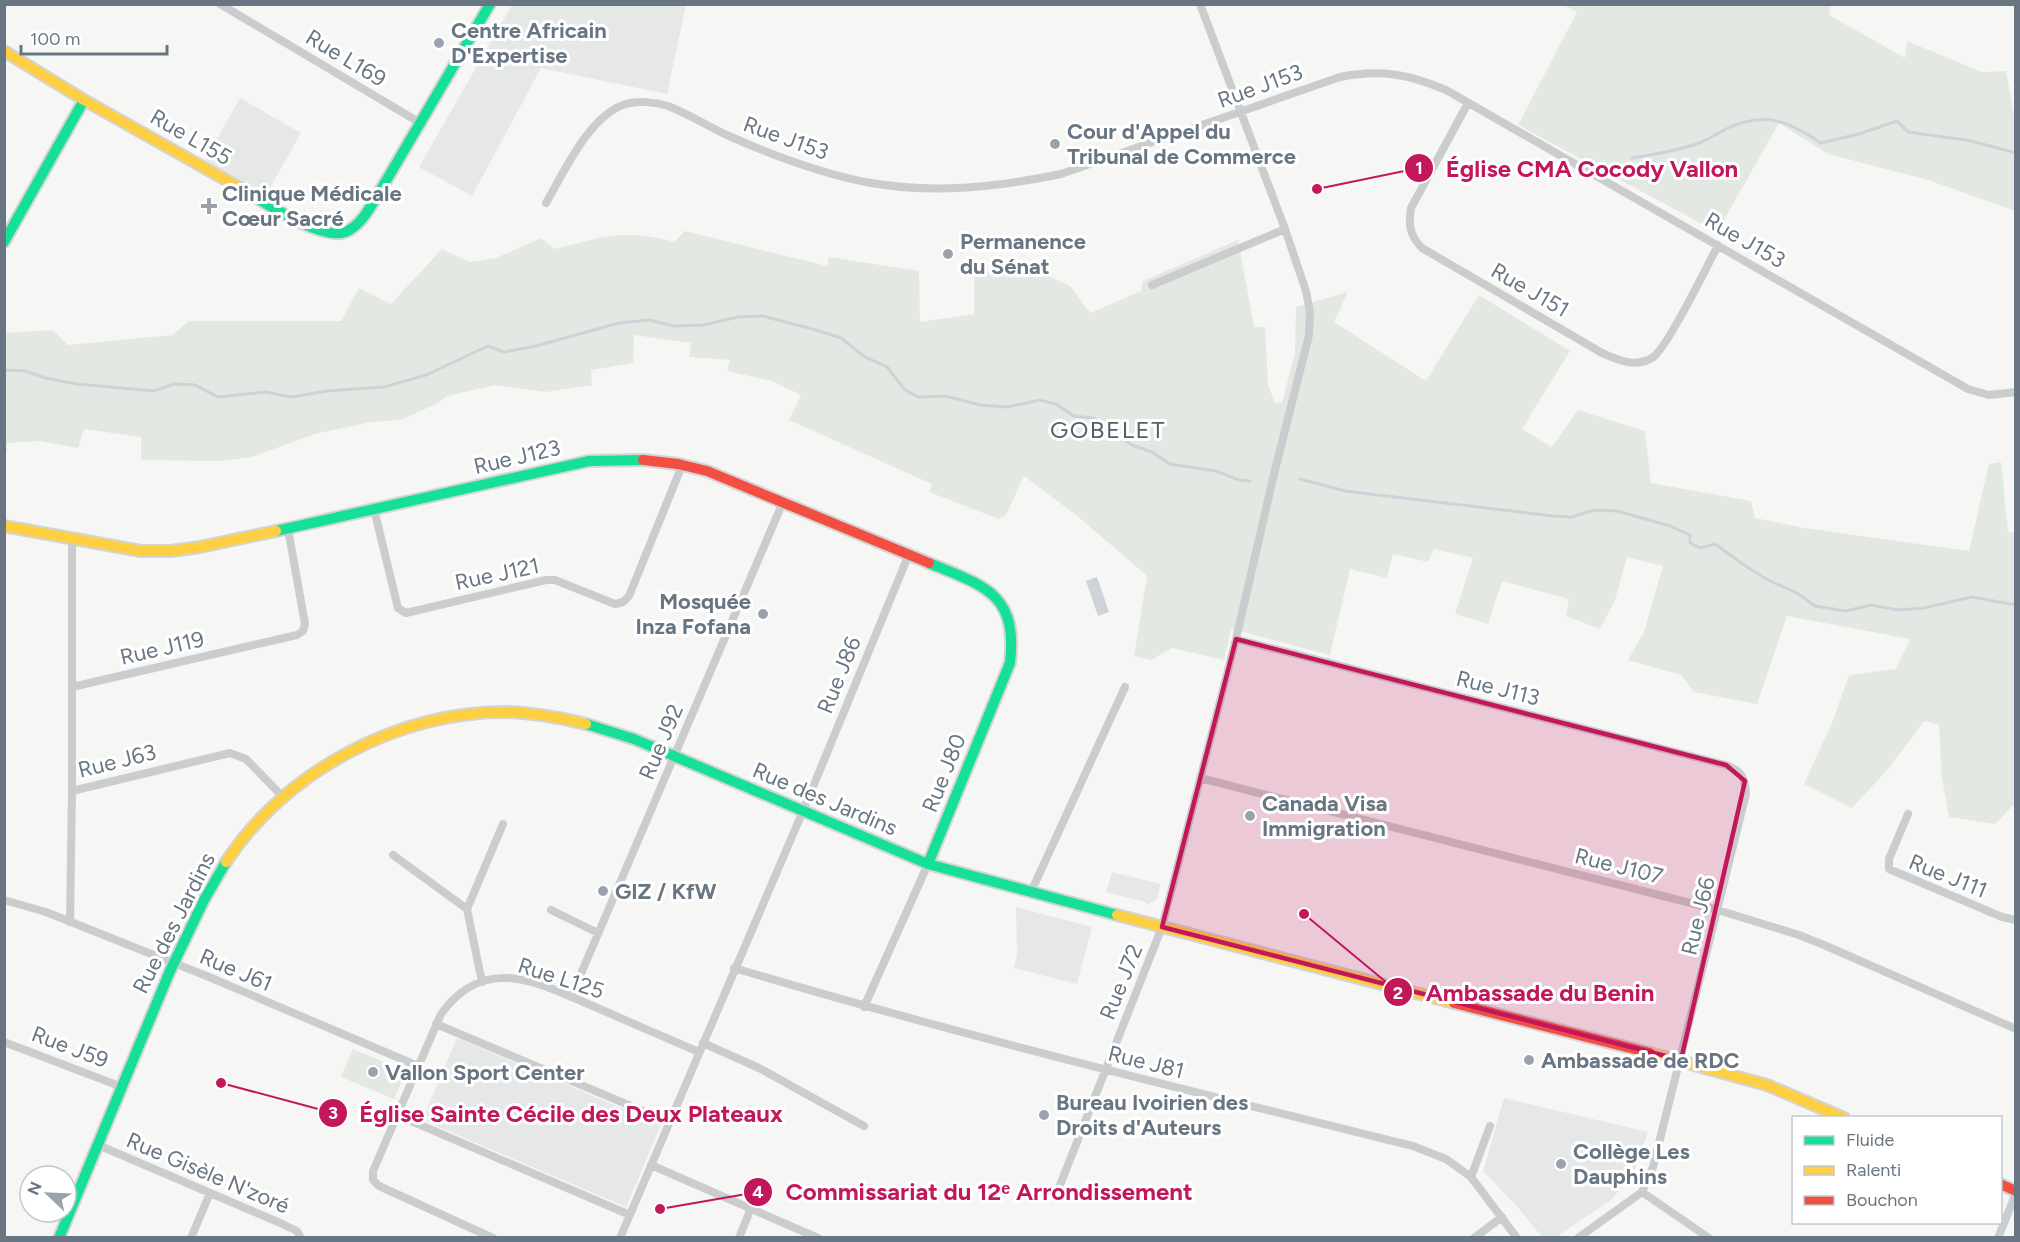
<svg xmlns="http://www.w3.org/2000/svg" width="2020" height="1242" viewBox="0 0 2020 1242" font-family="Figtree,sans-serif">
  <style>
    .built { fill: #e6e8e8 }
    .green { fill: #e4e8e3 }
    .water { fill: #cdd3d7 }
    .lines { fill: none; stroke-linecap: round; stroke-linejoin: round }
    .stream { stroke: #cdd3d7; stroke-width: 3 }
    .fast-casing { stroke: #d3d4d5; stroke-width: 14 }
    .slow-casing { stroke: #d3d4d5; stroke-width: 14 }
    .jam-casing { stroke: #d3d4d5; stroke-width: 14 }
    .street { stroke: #cbcccd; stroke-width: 8 }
    .fast { stroke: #16e098; stroke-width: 10 }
    .slow { stroke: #ffcf43; stroke-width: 10 }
    .jam { stroke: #f24e42; stroke-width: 10 }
    .marked { fill: #c2185b; fill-opacity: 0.2; stroke: #c2185b; stroke-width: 4.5; stroke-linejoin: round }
    .poi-dot { fill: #9aa3ac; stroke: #fff; stroke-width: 2 }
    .labels { text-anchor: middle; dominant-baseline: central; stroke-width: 6; stroke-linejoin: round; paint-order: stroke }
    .poi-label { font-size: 22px; font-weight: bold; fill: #687684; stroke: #fff; text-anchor: start }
    .street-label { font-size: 22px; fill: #687684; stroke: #fff }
    .neighbourhood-label { font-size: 24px; letter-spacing: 1.5px; fill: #555f69; stroke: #fff }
    .leader { fill: none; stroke: #c2185b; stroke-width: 2 }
    .callout-dot { fill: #c2185b; stroke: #fff; stroke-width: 2 }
    .mark-label { font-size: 18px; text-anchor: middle; font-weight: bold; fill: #fff }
    .callout-label { font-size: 24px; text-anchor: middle; font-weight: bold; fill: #c2185b; stroke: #fff; stroke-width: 6; stroke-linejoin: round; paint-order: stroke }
  </style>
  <rect width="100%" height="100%" fill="#f6f6f5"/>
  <path class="built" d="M512,5H686L667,94L541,68L472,196L419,167Z
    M240,98L301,133L266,195L205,160Z
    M1112,872L1161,884L1157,899L1148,905L1145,902L1106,892Z
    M1016,907L1092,927L1077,984L1014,968L1017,954Z
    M457,1038L661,1125L626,1207L422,1120Z
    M1504,1098L1648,1132L1633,1175L1611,1200L1556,1237H1542L1520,1210L1483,1171Z"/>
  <path class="green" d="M1563,5H1831L1829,15L1905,58L1907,41L1982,72L2006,71L2015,120V211L1928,180L1828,154L1779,123L1717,232L1518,125L1577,12Z
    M685,231L827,266L829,257L919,271L920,322L974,314V274L1020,263L1070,286L1090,313L1141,291L1143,281L1238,240L1254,327H1265L1268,385L1275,403H1282L1295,352L1296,307L1348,292L1334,322L1426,381L1479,295L1570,351L1522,429L1552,447L1578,410L1645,431L1651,483L1751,501L1755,518L1804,528L1969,551L1989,464L2001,462L2008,532L2016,533L2015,803L1995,824L1949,817L1942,778L1939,725L1924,721L1889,768L1852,808L1804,784L1832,723L1849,675L1896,669L1910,639L1787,616L1757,704L1694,692L1681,675L1628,660L1644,632L1663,566L1627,557L1615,600L1600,629L1566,616L1569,599L1502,581L1488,624L1455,614L1473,558L1434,549L1428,562L1393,554L1387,578L1350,569L1330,655L1231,629L1224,660L1172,648L1151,660L1134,656L1147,576L1076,515L1024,476L1006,515L999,519L929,492L932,484L789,420L801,395L772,381L727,371L730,360L689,357L691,343L634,335L633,363L591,370L592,385L546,392L496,385L447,396L436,404L403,419L367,423L315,434L252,457L222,461L141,460V437L84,429L78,448L40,441L7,443V451H5L4,333L53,330L68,345L172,335L189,321H341L359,288L391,304L442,249L469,262L496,258L541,238L555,249C600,237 627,228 674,242Z
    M353,1049L403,1070L405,1074L394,1099L341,1077Z"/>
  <path class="water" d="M1097,577L1109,612L1098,616L1086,581Z"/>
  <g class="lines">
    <path class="stream" d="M1632,158C1655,154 1678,151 1699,143C1709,139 1718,133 1728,128C1766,111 1788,121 1821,143L1859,134L1897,121L1908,132L1967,140L2016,153
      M4,370L26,371L45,378L77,384L154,391L174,384L195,385L218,397L266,392L291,397L327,391L384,387L426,375L488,346L504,352L536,346L619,323L649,320L674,326L703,325L738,317L763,316L816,330L841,338L865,357L887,367L905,390L918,397L945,396L980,405L1008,407L1040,400L1056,404L1074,416L1093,418L1132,445L1152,452L1170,464L1216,471L1239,480L1250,481
      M1300,479L1345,491L1553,516L1572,517L1594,510L1617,511L1670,526L1690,535V543L1700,548L1715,544L1747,567L1768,580L1797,593L1815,606L1846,611L1871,605L1898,610L1924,608L1972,597L2016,605"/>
    <defs>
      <path id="fast" d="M242,189C264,202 321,241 345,232C359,227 368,211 376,198L490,4
        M4,242L84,100
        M276,531L589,461L643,460
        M586,724L634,739L928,864L1117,915
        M928,864L1010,663C1018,594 985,586 929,563
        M59,1238L170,971L204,900L226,862"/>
      <path id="slow" d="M4,51L84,100L242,189
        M4,526L141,551H170L200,547L276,531
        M226,862C285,771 401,710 509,712C535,713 561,718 586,724
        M1117,915L1454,1003
        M1650,1053L1767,1085L1844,1118"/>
      <path id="jam" d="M643,460L678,464L707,471L929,563
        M1454,1003L1650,1053
        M2000,1184L2016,1191"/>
    </defs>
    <use href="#fast" class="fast-casing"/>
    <use href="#slow" class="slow-casing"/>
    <use href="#jam" class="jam-casing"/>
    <path class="street" d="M220,4L422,124
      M1468,103L1411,208C1408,225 1410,236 1422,248L1602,353C1618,360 1635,368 1652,358C1666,350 1708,265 1718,245
      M546,203C564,172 589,117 623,105C636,100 655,102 668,106C689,114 709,127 729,136C774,156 822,174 871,183C935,194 998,187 1061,174L1340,77C1381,69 1408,74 1446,90L1968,389L1989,395L2016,392
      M1152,285L1285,229
      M374,509L398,608L406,613L546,580H555L615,604L623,602L629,596L683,463
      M72,538V687L297,635L303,631L305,624L288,529
      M1236,639L1726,765C1742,771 1745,777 1746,794L1653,1167L1642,1192L1578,1238
      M1200,778L1718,910L1799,935L1824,945L2016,1029
      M72,791V687
      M1908,814L1889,859V869L2002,917L2016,920
      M393,855L467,909
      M1031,892L1125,687
      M4,900L46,912L209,977L418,1066
      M551,910L598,933
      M70,922L72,791L230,753L246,759L283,797
      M734,968C959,1035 1186,1090 1413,1146L1446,1159L1471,1177L1517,1238
      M482,982L467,909L503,824
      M571,997L783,502
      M864,1007L928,864
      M436,1024L669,1122
      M4,1042L122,1087
      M703,1043L759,1068L864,1126
      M397,1115L630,1215
      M98,1145L278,1222L297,1231L301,1238
      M651,1165L818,1238
      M1471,1177L1490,1126
      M1060,1185L1162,927L1236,639L1274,474L1309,335L1310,312L1306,291L1285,229L1200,4
      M1642,1192L1709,1238
      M191,1238L210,1193
      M493,1238L379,1186L373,1180V1171L441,1014C456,993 478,977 506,978C536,979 566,995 593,1006C629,1022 664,1037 699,1052
      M620,1238L803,811L909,554
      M739,1238L751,1208
      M1474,1238L1502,1217
      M1998,1238L2016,1193"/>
    <use href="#fast" class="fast"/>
    <use href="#slow" class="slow"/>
    <use href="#jam" class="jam"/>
  </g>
  <path class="marked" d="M1236,639L1726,765L1745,781L1681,1060L1162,927Z"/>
  <g class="poi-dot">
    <circle cx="439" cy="43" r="6"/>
    <circle cx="1055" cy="144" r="6"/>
    <path d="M206 197h6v6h6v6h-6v6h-6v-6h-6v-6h6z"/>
    <circle cx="948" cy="254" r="6"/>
    <circle cx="763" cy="614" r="6"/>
    <circle cx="1250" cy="816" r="6"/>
    <circle cx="603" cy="891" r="6"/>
    <circle cx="1529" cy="1060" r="6"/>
    <circle cx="373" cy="1072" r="6"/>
    <circle cx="1044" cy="1115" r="6"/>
    <circle cx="1561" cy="1164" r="6"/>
  </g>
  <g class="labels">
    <g class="poi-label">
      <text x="451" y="30">Centre Africain<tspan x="451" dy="25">D'Expertise</tspan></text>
      <text x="1067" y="131">Cour d'Appel du<tspan x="1067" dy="25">Tribunal de Commerce</tspan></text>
      <text x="222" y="193">Clinique Médicale<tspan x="222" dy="25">Cœur Sacré</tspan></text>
      <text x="960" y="241">Permanence<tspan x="960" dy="25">du Sénat</tspan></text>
      <text x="751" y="601" text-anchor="end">Mosquée<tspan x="751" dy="25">Inza Fofana</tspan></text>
      <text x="1262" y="803">Canada Visa<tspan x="1262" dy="25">Immigration</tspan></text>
      <text x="615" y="891">GIZ / KfW</text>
      <text x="1541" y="1060">Ambassade de RDC</text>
      <text x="385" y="1072">Vallon Sport Center</text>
      <text x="1056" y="1102">Bureau Ivoirien des<tspan x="1056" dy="25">Droits d'Auteurs</tspan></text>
      <text x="1573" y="1151">Collège Les<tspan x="1573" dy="25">Dauphins</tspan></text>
    </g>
    <g class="street-label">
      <text transform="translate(346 58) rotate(31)">Rue L169</text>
      <text transform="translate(1260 86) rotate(-20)">Rue J153</text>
      <text transform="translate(191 137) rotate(30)">Rue L155</text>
      <text transform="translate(786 138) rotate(20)">Rue J153</text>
      <text transform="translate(1745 240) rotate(30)">Rue J153</text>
      <text transform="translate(1530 290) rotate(30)">Rue J151</text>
      <text transform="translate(517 457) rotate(-13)">Rue J123</text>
      <text transform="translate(497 574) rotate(-12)">Rue J121</text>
      <text transform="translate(162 648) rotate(-13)">Rue J119</text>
      <text transform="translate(839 675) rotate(-68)">Rue J86</text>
      <text transform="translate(1498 688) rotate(14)">Rue J113</text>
      <text transform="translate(661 742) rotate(-67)">Rue J92</text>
      <text transform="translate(117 761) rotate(-14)">Rue J63</text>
      <text transform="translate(944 773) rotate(-68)">Rue J80</text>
      <text transform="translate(825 799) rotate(23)">Rue des Jardins</text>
      <text transform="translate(1619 866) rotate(14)">Rue J107</text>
      <text transform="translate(1948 876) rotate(22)">Rue J111</text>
      <text transform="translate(1698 916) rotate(-76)">Rue J66</text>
      <text transform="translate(174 923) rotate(-63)">Rue des Jardins</text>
      <text transform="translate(236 970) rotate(23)">Rue J61</text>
      <text transform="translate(561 978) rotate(18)">Rue L125</text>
      <text transform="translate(1121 982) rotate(-68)">Rue J72</text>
      <text transform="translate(70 1047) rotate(21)">Rue J59</text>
      <text transform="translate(1146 1062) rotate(14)">Rue J81</text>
      <text transform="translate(208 1173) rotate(23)">Rue Gisèle N'zoré</text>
    </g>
    <g class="neighbourhood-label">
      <text x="1108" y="429">GOBELET</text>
    </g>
  </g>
  <path class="leader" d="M1317 189L1419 168M1304 914L1398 992M221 1083L333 1113M660 1209L758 1192"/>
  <g class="callout-dot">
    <circle cx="1317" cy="189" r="6"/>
    <circle cx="1304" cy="914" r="6"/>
    <circle cx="221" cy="1083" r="6"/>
    <circle cx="660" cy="1209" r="6"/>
    <circle cx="1419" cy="168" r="15"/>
    <circle cx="1398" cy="992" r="15"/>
    <circle cx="333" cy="1113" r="15"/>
    <circle cx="758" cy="1192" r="15"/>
  </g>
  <g class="mark-label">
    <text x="1419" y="174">1</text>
    <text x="1398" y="999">2</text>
    <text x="333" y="1119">3</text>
    <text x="758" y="1198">4</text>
  </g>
  <g class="callout-label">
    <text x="1592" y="177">Église CMA Cocody Vallon</text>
    <text x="1540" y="1001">Ambassade du Benin</text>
    <text x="571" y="1122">Église Sainte Cécile des Deux Plateaux</text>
    <text x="989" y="1200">Commissariat du 12ᵉ Arrondissement</text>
  </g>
  <rect width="2020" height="1242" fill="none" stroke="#687684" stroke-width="12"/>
  <rect x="1792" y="1116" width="210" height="108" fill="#ffffff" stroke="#c3c8ce" stroke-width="1.5"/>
  <rect x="1804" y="1136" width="30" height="9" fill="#16e098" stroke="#c3c8ce" stroke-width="1.5"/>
  <text x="1846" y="1146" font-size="18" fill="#687684">Fluide</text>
  <rect x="1804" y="1166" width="30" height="9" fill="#ffcf43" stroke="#c3c8ce" stroke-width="1.5"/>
  <text x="1846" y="1176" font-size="18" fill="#687684">Ralenti</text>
  <rect x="1804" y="1196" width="30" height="9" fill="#f24e42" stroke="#c3c8ce" stroke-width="1.5"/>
  <text x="1846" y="1206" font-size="18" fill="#687684">Bouchon</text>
  <g transform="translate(48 1194) rotate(293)"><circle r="28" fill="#ffffff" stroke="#c3c8ce" stroke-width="1.5"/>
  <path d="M0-4.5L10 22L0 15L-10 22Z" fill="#9aa3ac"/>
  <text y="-9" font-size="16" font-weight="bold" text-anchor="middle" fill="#687684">N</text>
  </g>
  <path d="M21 45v9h146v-9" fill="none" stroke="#687684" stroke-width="3"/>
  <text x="30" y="45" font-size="18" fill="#687684" stroke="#ffffff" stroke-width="4.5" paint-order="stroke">100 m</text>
</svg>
